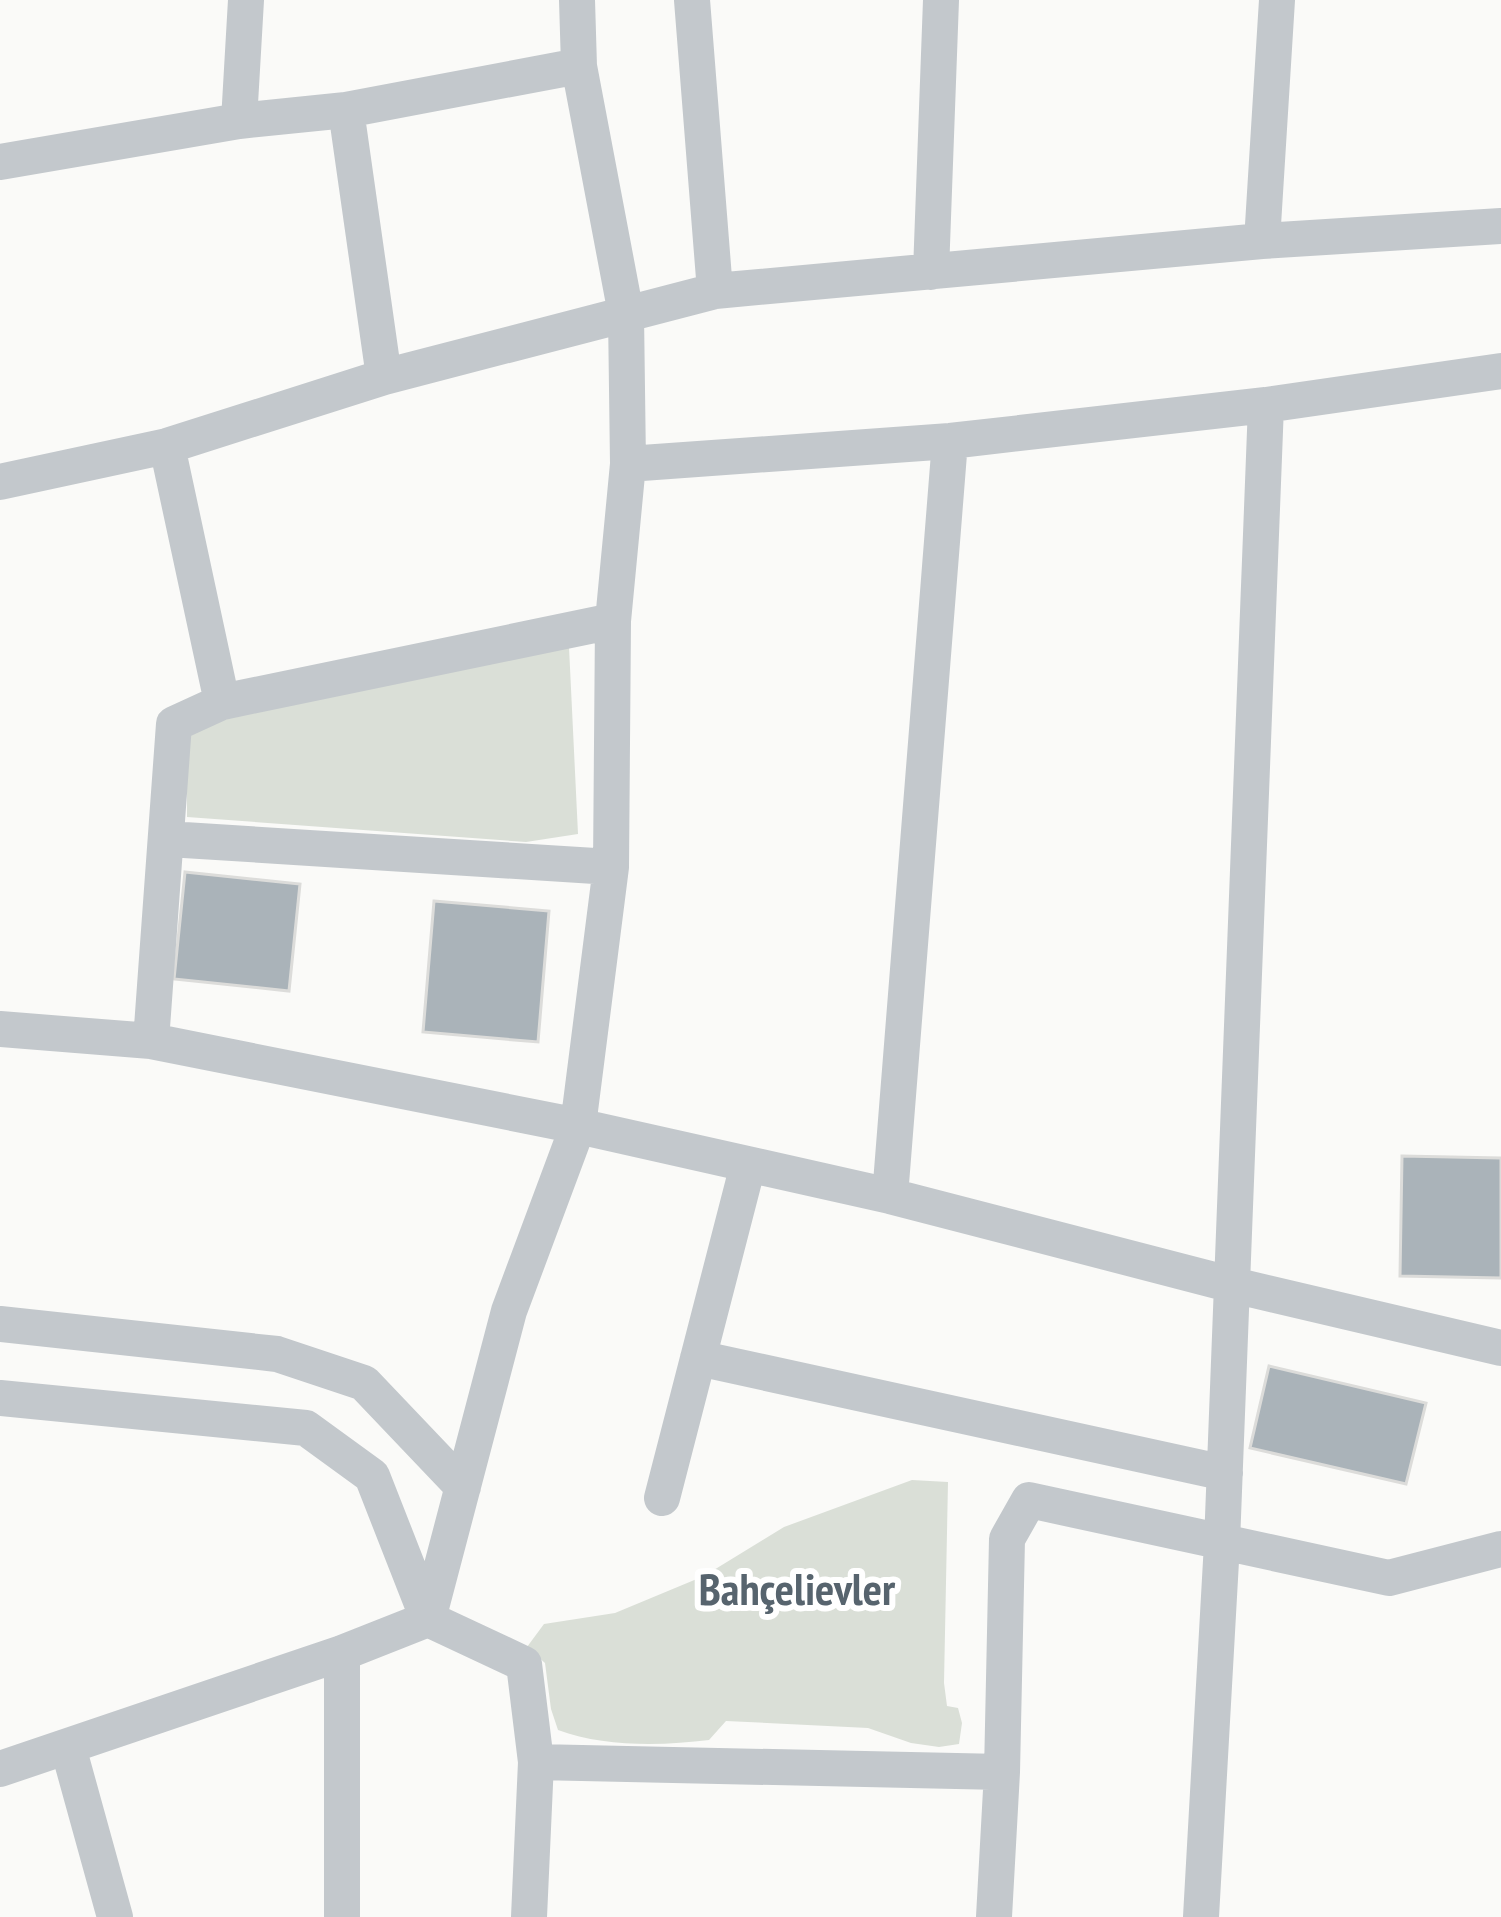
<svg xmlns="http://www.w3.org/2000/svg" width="1501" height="1917" viewBox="0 0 1501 1917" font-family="'PT Sans Narrow',sans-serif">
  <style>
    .green { fill: #dadfd7 }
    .building { fill: #aab3b9; stroke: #dcdcda; stroke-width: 3 }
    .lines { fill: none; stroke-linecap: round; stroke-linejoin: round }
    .minor { stroke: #c3c8cc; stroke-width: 36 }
    .labels { text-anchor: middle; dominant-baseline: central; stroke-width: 12; stroke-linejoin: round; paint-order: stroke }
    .district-label { font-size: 45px; font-weight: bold; fill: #57646e; stroke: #fff }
  </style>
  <rect width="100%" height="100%" fill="#fafaf8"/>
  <path class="green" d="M569,647L578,834L526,842L187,817V721Z
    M912,1480L948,1482L944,1683L947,1706L958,1708L962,1723L959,1744L939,1747L911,1743L868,1728L726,1721L709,1740C662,1746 603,1747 558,1730L551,1709L545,1663L527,1647L544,1624L615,1613L704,1576L784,1527Z"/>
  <path class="building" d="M185,872L300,884L289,991L174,979Z
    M434,901L549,911L538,1042L423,1032Z
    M1402,1156L1501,1158V1278L1400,1276Z
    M1269,1366L1426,1403L1406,1484L1250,1448Z"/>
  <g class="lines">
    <path class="minor" d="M692,0L715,291
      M346,110L384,377
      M239,121L246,0
      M0,162L239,121L346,110L579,66
      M1262,241L1277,0
      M931,272L941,0
      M628,464L950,441L1266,405L1501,371
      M0,482L167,446L384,377L715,291L1262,241L1501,226
      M222,702L613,621
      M168,839L611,867
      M0,1029L151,1041L578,1126L890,1196L1233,1285L1501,1348
      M151,1041L174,724L222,702L167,446
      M890,1196L950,441
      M0,1324L277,1354L364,1383L463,1487
      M698,1358L1225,1473
      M0,1398L306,1428L372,1476L428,1619
      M662,1498L748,1165
      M428,1619L509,1311L578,1126L611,867L613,621L628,464L626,314L579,66L577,0
      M68,1747L115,1917
      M0,1769L342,1653L428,1619L524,1664L536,1762L1002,1772
      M342,1917V1653
      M529,1917L536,1762
      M994,1917L1002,1772L1007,1539L1029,1500L1389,1578L1501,1549
      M1201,1917L1222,1543L1266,405"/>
  </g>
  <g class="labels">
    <g class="district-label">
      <text x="797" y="1588">Bahçelievler</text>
    </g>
  </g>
</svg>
